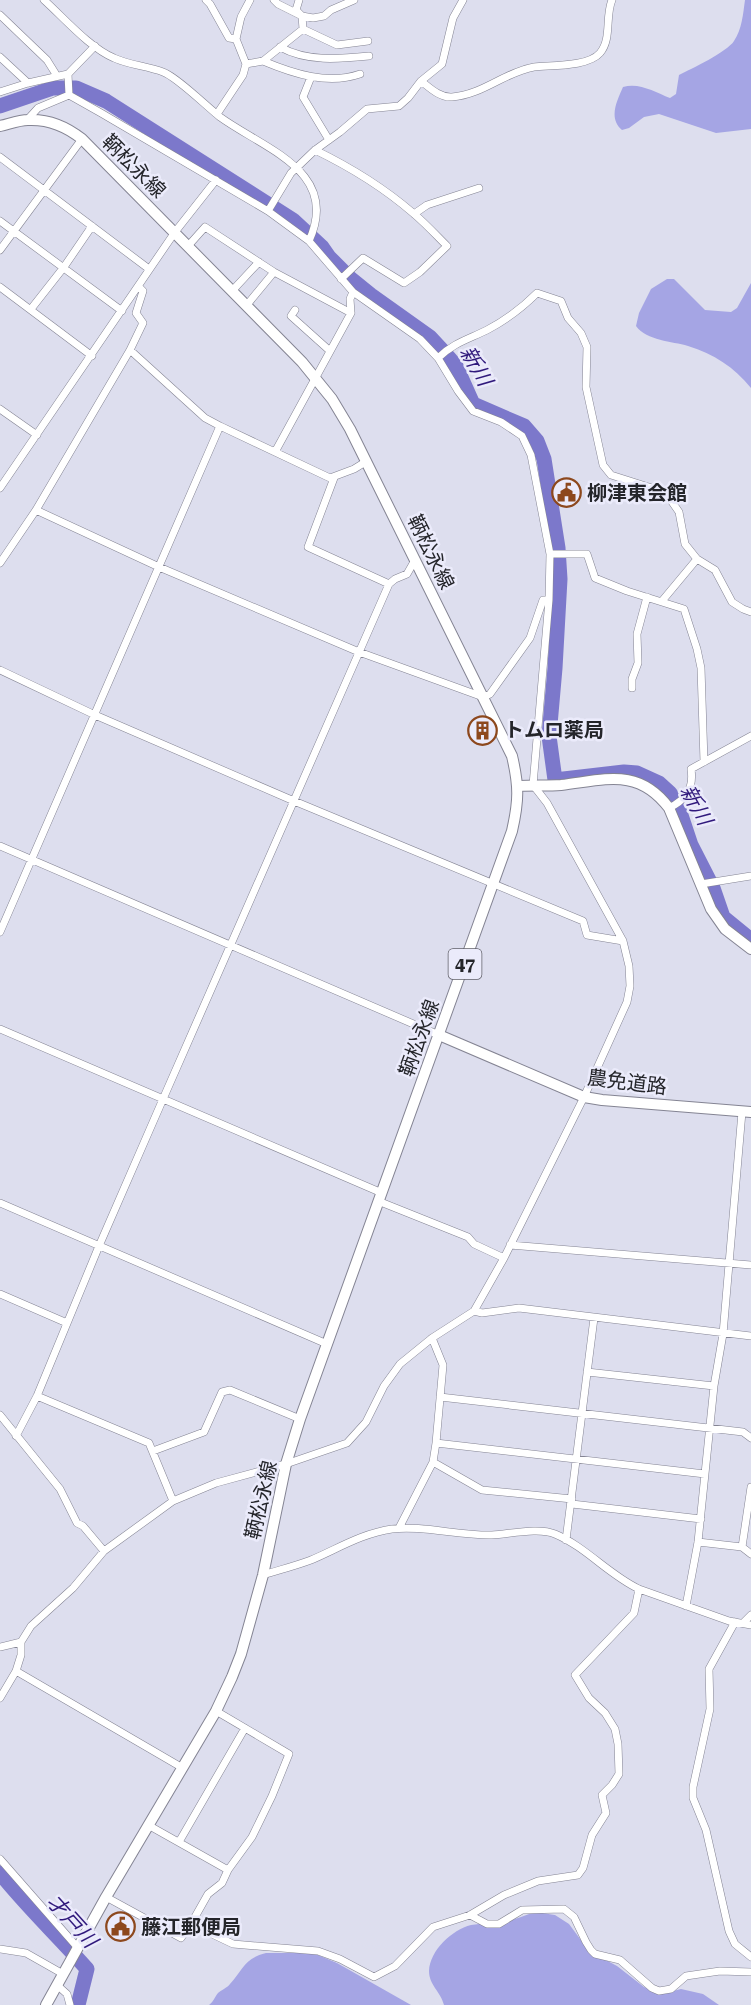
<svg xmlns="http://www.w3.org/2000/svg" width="751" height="2005" viewBox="0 0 751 2005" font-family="'Roboto Serif','Noto Sans JP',serif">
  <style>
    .green { fill: #a5a5e4 }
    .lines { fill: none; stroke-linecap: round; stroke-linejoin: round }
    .river { stroke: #7c78cb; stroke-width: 15 }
    .street-casing { stroke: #848493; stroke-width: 8 }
    .secondary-casing { stroke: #848493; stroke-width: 12 }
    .primary-casing { stroke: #848493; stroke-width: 12 }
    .street { stroke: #fff; stroke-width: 7 }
    .secondary { stroke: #fff; stroke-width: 10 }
    .primary { stroke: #fff; stroke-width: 10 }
    .labels { text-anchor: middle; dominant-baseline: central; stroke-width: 5; stroke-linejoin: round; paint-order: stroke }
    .shield { fill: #ebebfb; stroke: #606069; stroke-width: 1.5 }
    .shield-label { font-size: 18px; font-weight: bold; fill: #24252a }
    .street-label { font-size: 20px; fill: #24252a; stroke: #ebebfb }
    .poi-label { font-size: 20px; font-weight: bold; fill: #24252a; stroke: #ebebfb; text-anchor: start }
    .water-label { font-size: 21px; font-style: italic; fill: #30197c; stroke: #ebebfb }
  </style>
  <rect width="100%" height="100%" fill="#dddeee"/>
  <path class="green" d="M745,0H751V129L716,133L659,114L644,117L629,128L622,130C608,118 617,101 623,87C639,82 655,92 670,98L676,94L679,75C691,69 727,52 734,41C742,29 743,14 745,0Z
    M667,279H674L705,310L731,312L737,308L751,283V388C734,367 714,354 688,346C672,341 647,341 636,326L639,313L651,289Z
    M535,1912L555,1915L569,1924L589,1951L617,1966L644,1987L656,1992H669L681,1989L703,1994L719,2005H444C441,1992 429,1985 429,1971C430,1950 452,1930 471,1925C482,1923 493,1925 504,1922C515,1920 525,1915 535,1912Z
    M266,1953H313L337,1963L411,2005H209C214,2001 214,1998 218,1993C221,1990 227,1988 230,1984C244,1969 243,1959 266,1953Z"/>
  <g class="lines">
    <path class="river" d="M0,106L53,88H76L106,101L293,220L322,247L329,257L350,278L371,295L430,337L443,351L456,366L473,404L524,426L537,441L544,459L558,548L560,579L555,668L549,736L555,780L624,772L637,773L659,783L670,793L679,809L691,845L713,888L723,917L751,940
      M0,1873C27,1907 58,1936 87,1969L78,2005"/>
    <defs>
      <path id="street" d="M44,0C64,18 90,48 114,58C129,65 147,66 163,72C177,77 206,106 220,117C264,149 341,171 309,241
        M206,0L210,4L229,38L236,39L246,64L243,75L217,114
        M274,0L278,4L302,16L313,18L324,16L331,10L354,0
        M299,0L296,10L302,16L303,29L337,45L368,41
        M0,15L47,60L57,76
        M236,39L241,17L250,0
        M280,47C307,62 339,59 369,56
        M0,57L28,83
        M263,61C294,74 328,85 360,74
        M246,64L263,61L303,29
        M68,74L69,95
        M311,77L303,97L329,140
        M421,81C430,88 440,98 452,97C482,95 505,72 534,67C551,65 588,67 600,53C612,39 605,16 612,0
        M0,92L28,83L68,74L95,46
        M315,150C350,167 384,188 413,213C425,223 436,235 447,246L420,272L404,283L363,258L341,279
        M0,157L149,269
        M268,211L291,173L315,150L340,132L367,109L399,106L408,98L421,81L442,64L453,18L463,0
        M414,214L427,205L479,188
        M0,221L122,311
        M188,246L205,227L274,272L351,313
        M0,250L82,139
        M0,287L92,356
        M232,291L259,262
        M246,306L274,272
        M31,309L64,267L92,226
        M295,310L291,316L330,351
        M130,350L205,418L220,426L330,478L354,469L367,461
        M438,358C453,343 469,339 487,330C506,320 522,308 537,293L561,301L568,318L581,333L587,347L586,387L603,465L611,475L655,489L670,499L679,512L685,544L697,559L715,570L732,602L743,609L751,612
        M0,409L37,435
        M275,452L351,313L350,299L353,292
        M334,478L308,547L389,584
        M0,488L175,232L216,180
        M36,510L159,567L359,652L483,697L490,694L530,638L543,600H549
        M550,554H587L595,578L627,591L684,609L697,649L701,668L704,762
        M0,563L36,510L130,350L143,323L136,313L143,291L139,287
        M662,601L697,559
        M0,670L95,715L294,801L583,921L587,935L623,941
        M632,688V679L638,663L637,634L647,597
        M669,808C686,800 694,788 691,769L751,736
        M0,846L439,1035
        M701,884L751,876
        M0,932L220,426
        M0,1029L382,1193
        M378,1201L468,1237L474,1244L504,1258
        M0,1203L327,1344
        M510,1245L751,1265
        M0,1294L67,1323
        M474,1311L482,1313L519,1308L751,1336
        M587,1372L714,1386
        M37,1396L149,1443L173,1501
        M440,1397L743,1432L751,1438
        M0,1415L60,1489L77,1523L83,1526L104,1551
        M16,1436L37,1396L99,1246L163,1099L389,584L395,579L407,574L415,560
        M436,1443L705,1474
        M153,1451L204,1432L222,1392L230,1390L300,1419
        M433,1462L482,1490L572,1499
        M572,1504L701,1519
        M399,1528L433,1462L436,1443L443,1365L432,1338
        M566,1540L594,1318
        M698,1542L742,1547L751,1554
        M742,1547L751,1487
        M263,1575C279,1570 295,1566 311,1560C337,1549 363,1533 392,1529C421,1525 461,1536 492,1535C510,1534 539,1527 555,1534C586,1547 609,1575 639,1589L729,1621L751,1625
        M686,1606L698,1542L714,1386L723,1334L742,1112
        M735,1622L709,1669L710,1709L693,1787V1798L706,1830L729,1931L735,1944L751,1957
        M744,1622L751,1615
        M0,1647L21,1642
        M16,1671L181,1767
        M0,1698L16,1671L21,1655V1642L31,1626L73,1588L104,1551L173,1501L216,1483L286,1464L347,1443L366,1422L384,1386L400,1364L432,1338L474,1311L504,1258L584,1097L627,1002L630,986L629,966L623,941L547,803L533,785L549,600L550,554L531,455L522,436L501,422L473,411L458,391L438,358L420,339L353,292L309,241L268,211L101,113L69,95L38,108L28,119
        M148,1825L228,1870
        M179,1842L245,1728
        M0,1859L78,1948
        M106,1897L181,1938L191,1924L208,1894L222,1883L228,1870L252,1837L272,1796L289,1754L216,1711
        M470,1915L487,1924H499L522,1910L564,1909L574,1917L586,1942L591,1950L595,1954L620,1960L652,1988L659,1991L671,1989L686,1976L720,1971L751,1972
        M191,1924L233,1944L318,1951L340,1959L374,1977L395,1966L433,1927L470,1915L504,1895L538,1881L578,1875L583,1868L592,1835L606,1813L602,1795L612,1785L619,1774L618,1744L615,1729L605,1713L589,1698L575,1675L634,1613L639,1589
        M0,1949L26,1953L63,1974
        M57,1985L67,1994L70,2005"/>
      <path id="secondary" d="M519,786C533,785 547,786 561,785C605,780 638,767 669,808L711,909L725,929L751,949
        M439,1035L584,1097L602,1100L751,1112"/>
      <path id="primary" d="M0,126C9,124 19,120 28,120C48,119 67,127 82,139L302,362L332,399L350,429L512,756C519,786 519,800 512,831L300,1419L286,1464L263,1575L241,1654L232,1677L216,1711L106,1897L46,2005"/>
    </defs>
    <use href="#street" class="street-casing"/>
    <use href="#secondary" class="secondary-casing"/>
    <use href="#primary" class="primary-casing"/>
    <use href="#street" class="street"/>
    <use href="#secondary" class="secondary"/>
    <use href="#primary" class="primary"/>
  </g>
  <defs>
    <symbol id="civic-ring" viewBox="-11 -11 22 22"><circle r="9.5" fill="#ebebfb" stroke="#8d481d" stroke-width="1.5"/><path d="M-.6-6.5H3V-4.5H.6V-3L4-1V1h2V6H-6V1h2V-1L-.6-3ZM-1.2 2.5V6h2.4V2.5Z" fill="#8d481d"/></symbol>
    <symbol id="building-ring" viewBox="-11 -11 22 22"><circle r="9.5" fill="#ebebfb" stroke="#8d481d" stroke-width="1.5"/><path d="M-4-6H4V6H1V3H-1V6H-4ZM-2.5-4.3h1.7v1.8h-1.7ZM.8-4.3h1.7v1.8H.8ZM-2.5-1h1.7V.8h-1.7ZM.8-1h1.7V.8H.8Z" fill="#8d481d"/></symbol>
  </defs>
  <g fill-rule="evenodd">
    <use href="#civic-ring" x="550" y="476" width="33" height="33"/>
    <use href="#building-ring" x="466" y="714" width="33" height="33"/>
    <use href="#civic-ring" x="104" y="1910" width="33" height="33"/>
  </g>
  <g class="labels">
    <rect class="shield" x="448.5" y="949" width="33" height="30" rx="4.5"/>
    <g class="shield-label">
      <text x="465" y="964">47</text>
    </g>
    <g class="street-label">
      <text transform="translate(134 166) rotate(45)">鞆松永線</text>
      <text transform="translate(431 552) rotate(64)">鞆松永線</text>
      <text transform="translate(419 1038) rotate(-70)">鞆松永線</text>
      <text transform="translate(627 1082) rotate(7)">農免道路</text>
      <text transform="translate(261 1500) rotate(-77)">鞆松永線</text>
    </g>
    <g class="poi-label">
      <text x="587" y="493">柳津東会館</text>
      <text x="504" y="730">トムロ薬局</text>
      <text x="141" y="1927">藤江郵便局</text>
    </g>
    <g class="water-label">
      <text transform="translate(476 366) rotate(60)">新川</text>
      <text transform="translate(696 805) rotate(61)">新川</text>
      <text transform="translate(72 1921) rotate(48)">才戸川</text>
    </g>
  </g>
</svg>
